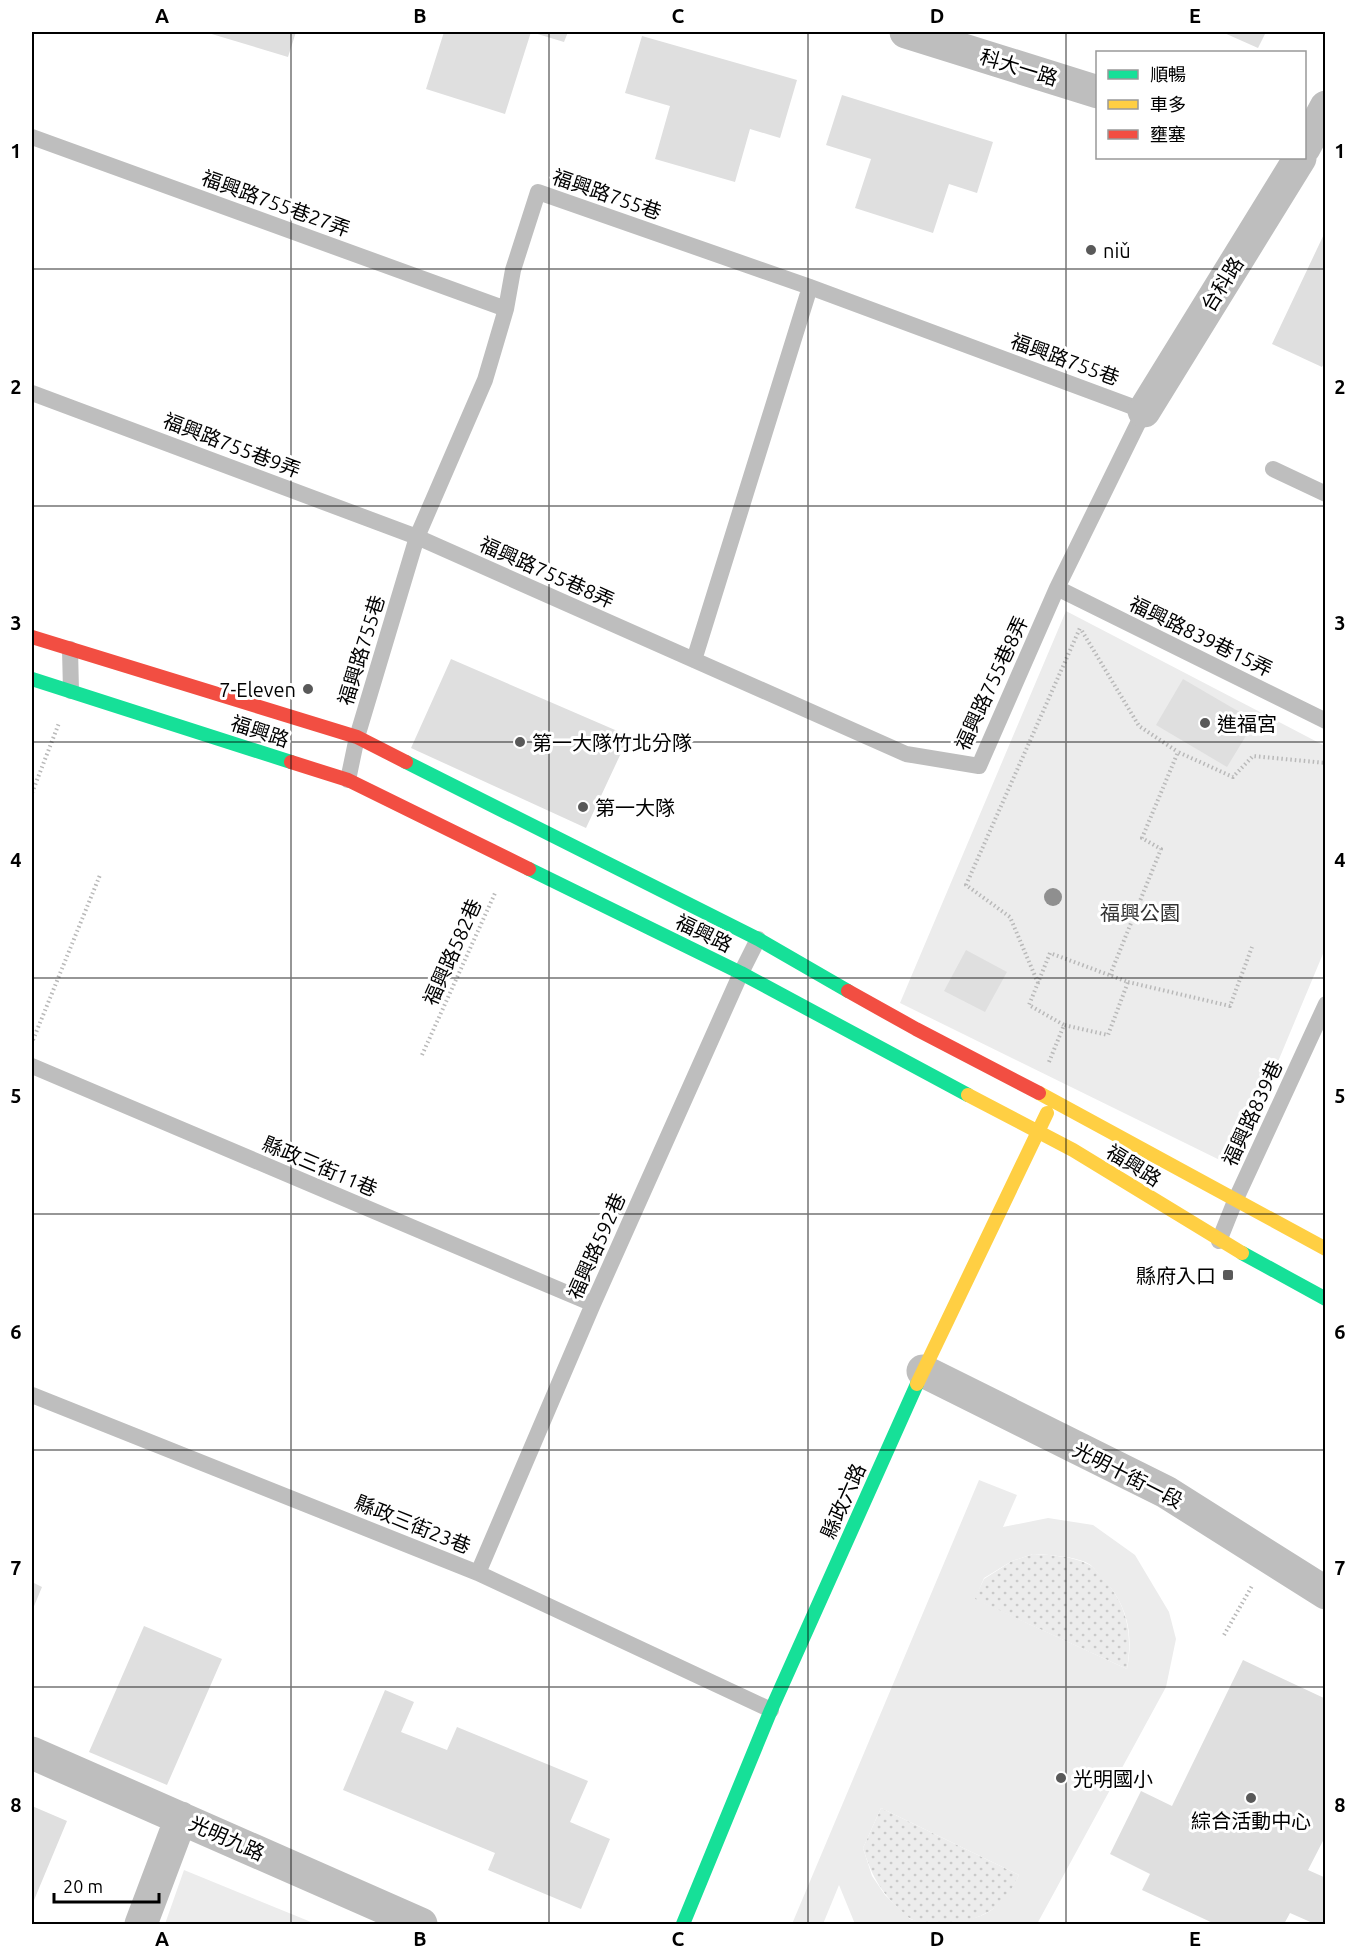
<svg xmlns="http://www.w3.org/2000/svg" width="1357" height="1956" viewBox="0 0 1357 1956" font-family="Ubuntu,'Noto Sans TC',sans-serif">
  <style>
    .grass { fill: url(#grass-dots) }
    .green { fill: #ececec; fill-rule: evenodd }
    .building { fill: #dfdfdf }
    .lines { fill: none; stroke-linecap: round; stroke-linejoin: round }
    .path { stroke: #b9b9b9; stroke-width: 4; stroke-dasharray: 1.5 3; stroke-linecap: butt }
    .lane { stroke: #bebebe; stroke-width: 16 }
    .street { stroke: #bebebe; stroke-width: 33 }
    .fast { stroke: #16e098; stroke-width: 14 }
    .slow { stroke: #ffcf43; stroke-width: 14 }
    .jam { stroke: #f24e42; stroke-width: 14 }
    .tree { fill: #8f8f8f }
    .grid { fill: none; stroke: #000; stroke-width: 1.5; stroke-opacity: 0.55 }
    .poi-dot { fill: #595959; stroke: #fff; stroke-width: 2 }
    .labels { text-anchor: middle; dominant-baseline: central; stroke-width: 6; stroke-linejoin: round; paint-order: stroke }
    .street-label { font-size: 20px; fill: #000; stroke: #fff }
    .poi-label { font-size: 20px; fill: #000; stroke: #fff; text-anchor: start }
    .park-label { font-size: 20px; fill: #333; stroke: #fff }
    .neatline { fill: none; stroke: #000; stroke-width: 2 }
    .grid-label { font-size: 20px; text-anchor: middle; font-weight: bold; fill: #000 }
  </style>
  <defs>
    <pattern id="grass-dots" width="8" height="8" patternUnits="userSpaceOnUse" patternTransform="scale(1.5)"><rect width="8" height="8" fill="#ececec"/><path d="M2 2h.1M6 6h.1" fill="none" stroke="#c9c9c9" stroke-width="1.8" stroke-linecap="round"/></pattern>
  </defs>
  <rect width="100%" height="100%" fill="#fff"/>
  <path class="grass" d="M1033,1554C1051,1555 1071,1556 1088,1564C1093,1566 1097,1572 1101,1576C1127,1603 1133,1633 1127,1669L974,1599L984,1579L1012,1561Z
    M881,1808L1019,1875C1015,1882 1012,1893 1006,1899C983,1921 940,1933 911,1919C906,1917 901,1911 897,1907C878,1888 871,1873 863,1848Z"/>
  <path class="green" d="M1066,611L1325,746V949L1234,1167L900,1003Z
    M979,1480L1017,1495L1003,1527L1048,1518L1093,1525L1135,1555L1169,1612L1176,1639L1166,1687L1037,1924H936C978,1921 1000,1915 1019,1875L881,1808L863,1848L872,1876L885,1895L910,1919L929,1924H855L839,1885L823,1924H792ZM1033,1554C1049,1555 1075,1556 1089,1564C1094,1567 1098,1574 1102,1578C1127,1603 1134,1634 1127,1669L975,1599L984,1578L1012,1561Z
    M184,1870L316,1924H165Z"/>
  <path class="building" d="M205,32H296L288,57Z
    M444,32H568L564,42L531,32L505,114L426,89Z
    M1222,32H1266L1258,48Z
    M642,36L797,80L780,138L750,129L735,182L655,159L670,106L625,93Z
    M842,95L993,142L977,193L949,184L933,233L855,208L871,159L826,145Z
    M1326,230V360L1322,367L1272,344Z
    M451,659L629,736L586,828L411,748Z
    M1183,679L1255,721L1227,767L1156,725Z
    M966,950L1007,972L985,1012L944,991Z
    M32,1582L42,1587L32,1611Z
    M144,1626L222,1659L167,1785L89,1752Z
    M1243,1660L1326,1699V1835L1308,1870L1326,1878V1924H1315L1290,1913L1284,1924H1215L1142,1890L1150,1874L1110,1854L1141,1791L1172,1806Z
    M385,1690L414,1702L401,1732L447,1750L457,1727L588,1781L570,1822L610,1839L581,1909L488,1870L495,1853L343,1790Z
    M32,1806L67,1821L32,1905Z"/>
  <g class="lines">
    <path class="path" d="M1082,631L1139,726L1178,752
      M32,793L59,723
      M1110,975L1161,849L1142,838L1178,752L1233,777L1253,756L1326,763
      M1128,982L1230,1006L1252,947
      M1038,983L1010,917L966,885L1080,628
      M33,1040L100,875
      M422,1055L496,891
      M1049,1062L1064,1025L1108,1035L1128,982L1050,953L1029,1005L1064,1025
      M1224,1635L1252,1586"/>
    <path class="lane" d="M32,137L506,309
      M32,393L417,537L906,754L979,766L1057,588L1144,411L810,287L538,192L513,270L506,309L485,380L417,537L357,737L348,780
      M1273,469L1326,494
      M1057,588L1326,721
      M70,649L71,691
      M694,660L810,287
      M32,1066L593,1304
      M1219,1241L1235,1201L1326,1004
      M32,1395L478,1573L771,1710
      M478,1573L593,1304L741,973L758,939"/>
    <path class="street" d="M906,32L1098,92
      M1304,148L1326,107
      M1144,411L1300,158
      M923,1371L1166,1492L1326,1593
      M32,1753L421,1924
      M141,1924L181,1818"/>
    <path class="fast" d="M32,679L291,762
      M406,762L758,939L848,991
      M529,869L741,973L968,1095
      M1242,1253L1326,1299
      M683,1924L771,1710L917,1384"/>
    <path class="slow" d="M1039,1093L1326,1249
      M968,1095L1073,1150L1242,1253
      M917,1384L1047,1113"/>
    <path class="jam" d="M32,637L357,737L406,762
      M291,762L348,780L529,869
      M848,991L916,1029L1039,1093"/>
  </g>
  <circle class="tree" cx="1053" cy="897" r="9"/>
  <path class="grid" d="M291,32V1924M549,32V1924M808,32V1924M1066,32V1924M32,269H1326M32,506H1326M32,742H1326M32,978H1326M32,1214H1326M32,1450H1326M32,1687H1326"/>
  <g class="poi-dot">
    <circle cx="1091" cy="250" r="6"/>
    <circle cx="308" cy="689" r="6"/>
    <circle cx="1205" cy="723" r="6"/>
    <circle cx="520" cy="742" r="6"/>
    <circle cx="583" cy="807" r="6"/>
    <rect x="1222" y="1269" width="12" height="12" rx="3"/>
    <circle cx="1061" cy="1778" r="6"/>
    <circle cx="1251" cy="1798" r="6"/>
  </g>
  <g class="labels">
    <g class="street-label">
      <text transform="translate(1019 67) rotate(17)">科大一路</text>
      <text transform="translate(607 194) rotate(19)">福興路755巷</text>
      <text transform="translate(276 203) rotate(20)">福興路755巷27弄</text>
      <text transform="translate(1222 284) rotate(-58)">台科路</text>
      <text transform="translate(1065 359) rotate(20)">福興路755巷</text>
      <text transform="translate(232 445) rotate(21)">福興路755巷9弄</text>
      <text transform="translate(547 572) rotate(24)">福興路755巷8弄</text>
      <text transform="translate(1201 636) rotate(26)">福興路839巷15弄</text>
      <text transform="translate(361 650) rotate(-73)">福興路755巷</text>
      <text transform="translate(991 683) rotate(-65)">福興路755巷8弄</text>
      <text transform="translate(260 731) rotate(18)">福興路</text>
      <text transform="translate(704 933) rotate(26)">福興路</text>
      <text transform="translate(452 952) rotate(-66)">福興路582巷</text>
      <text transform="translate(1252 1113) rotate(-65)">福興路839巷</text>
      <text transform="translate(1134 1165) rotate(32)">福興路</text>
      <text transform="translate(320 1166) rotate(23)">縣政三街11巷</text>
      <text transform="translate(596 1246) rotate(-66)">福興路592巷</text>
      <text transform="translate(1128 1475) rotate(27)">光明十街一段</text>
      <text transform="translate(843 1501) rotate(-66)">縣政六路</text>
      <text transform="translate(413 1524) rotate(22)">縣政三街23巷</text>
      <text transform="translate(227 1838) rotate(24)">光明九路</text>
    </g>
    <g class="poi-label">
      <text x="1103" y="250">niǔ</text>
      <text x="296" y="689" text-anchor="end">7-Eleven</text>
      <text x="1217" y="723">進福宮</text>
      <text x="532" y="742">第一大隊竹北分隊</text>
      <text x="595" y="807">第一大隊</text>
      <text x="1216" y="1275" text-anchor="end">縣府入口</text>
      <text x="1073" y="1778">光明國小</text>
      <text x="1251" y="1820" text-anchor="middle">綜合活動中心</text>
    </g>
    <g class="park-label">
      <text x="1140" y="912">福興公園</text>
    </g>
  </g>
  <rect width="1357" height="1956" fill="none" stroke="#ffffff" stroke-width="66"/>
  <rect x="1096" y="51" width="210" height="108" fill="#ffffff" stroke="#999999" stroke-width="1.5"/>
  <rect x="1108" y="70" width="30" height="9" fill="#16e098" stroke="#999999" stroke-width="1.5"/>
  <text x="1150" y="81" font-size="18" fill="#000000">順暢</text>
  <rect x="1108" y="100" width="30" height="9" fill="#ffcf43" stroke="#999999" stroke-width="1.5"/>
  <text x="1150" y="111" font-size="18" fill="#000000">車多</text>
  <rect x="1108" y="130" width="30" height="9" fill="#f24e42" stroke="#999999" stroke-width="1.5"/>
  <text x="1150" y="141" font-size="18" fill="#000000">壅塞</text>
  <path d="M54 1893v9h105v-9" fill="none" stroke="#000000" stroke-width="3"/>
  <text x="63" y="1893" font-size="18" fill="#000000" stroke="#ffffff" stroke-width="4.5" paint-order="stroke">20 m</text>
  <rect x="33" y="33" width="1291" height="1890" class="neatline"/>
  <g class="grid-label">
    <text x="162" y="23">A</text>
    <text x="420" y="23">B</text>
    <text x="678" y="23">C</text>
    <text x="937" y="23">D</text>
    <text x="1195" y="23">E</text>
    <text x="16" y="158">1</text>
    <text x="1340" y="158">1</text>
    <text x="16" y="394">2</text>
    <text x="1340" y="394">2</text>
    <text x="16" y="630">3</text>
    <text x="1340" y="630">3</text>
    <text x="16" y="867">4</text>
    <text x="1340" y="867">4</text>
    <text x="16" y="1103">5</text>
    <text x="1340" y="1103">5</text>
    <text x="16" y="1339">6</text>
    <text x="1340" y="1339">6</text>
    <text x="16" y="1575">7</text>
    <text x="1340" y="1575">7</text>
    <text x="16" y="1812">8</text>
    <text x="1340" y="1812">8</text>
    <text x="162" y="1946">A</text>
    <text x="420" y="1946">B</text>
    <text x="678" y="1946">C</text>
    <text x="937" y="1946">D</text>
    <text x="1195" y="1946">E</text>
  </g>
</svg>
